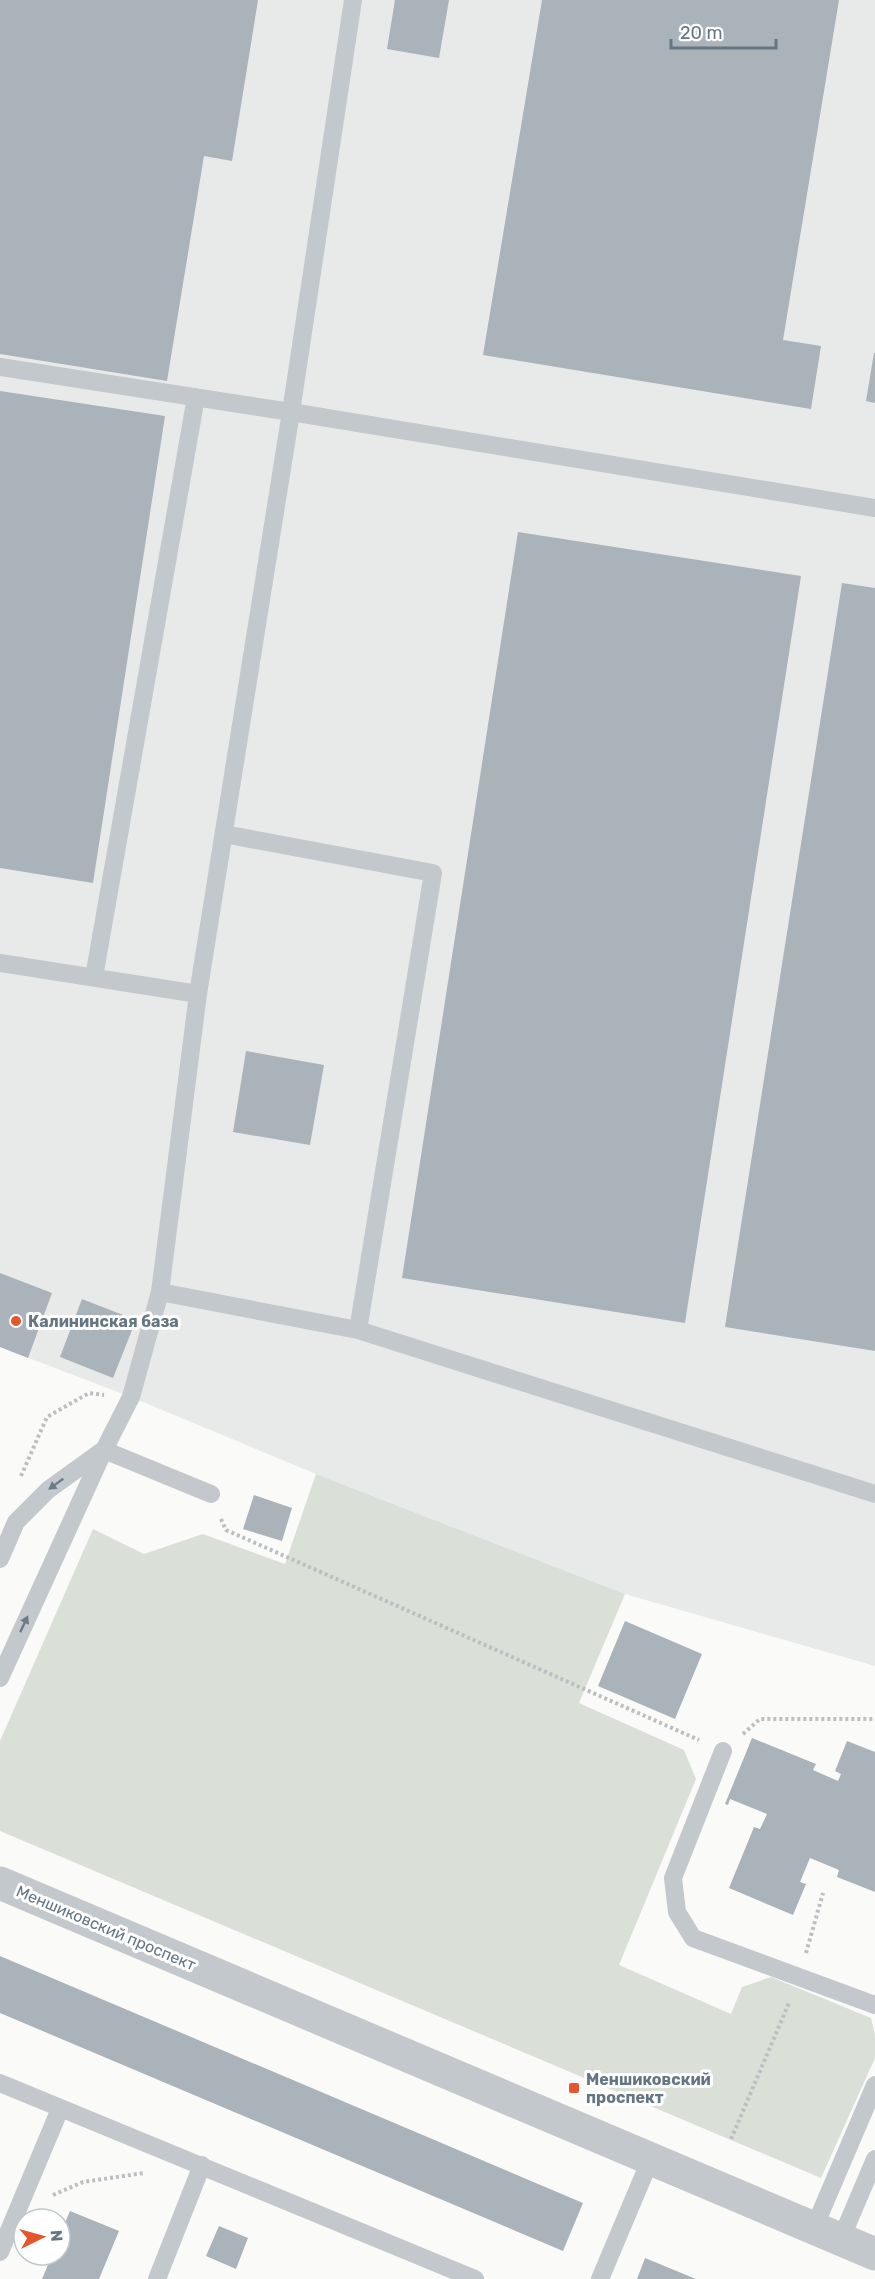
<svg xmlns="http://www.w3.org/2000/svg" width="875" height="2279" viewBox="0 0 875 2279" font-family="Rubik,sans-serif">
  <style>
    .built { fill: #e8e9e9 }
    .green { fill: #dadfd7 }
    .building { fill: #aab3b9 }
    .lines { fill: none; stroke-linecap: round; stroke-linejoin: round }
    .path { stroke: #bbbfc2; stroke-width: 4; stroke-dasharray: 3 3; stroke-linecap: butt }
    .service { stroke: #c3c8cc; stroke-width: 18 }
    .minor { stroke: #c3c8cc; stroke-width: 33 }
    .oneway { fill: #6a7a87 }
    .poi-dot { fill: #e4572e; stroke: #fff; stroke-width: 2 }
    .labels { text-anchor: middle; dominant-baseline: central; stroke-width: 6; stroke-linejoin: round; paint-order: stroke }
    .poi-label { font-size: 16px; font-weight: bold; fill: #657683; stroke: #fff; text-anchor: start }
    .street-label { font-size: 16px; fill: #657683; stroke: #fff }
  </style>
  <rect width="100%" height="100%" fill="#fafaf8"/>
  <path class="built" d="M0,0H875V1666L625,1594L316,1474L131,1397L0,1347Z"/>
  <path class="green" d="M316,1474L625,1594L579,1703L684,1750L696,1779L619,1965L731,2014L742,1987L771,1977L871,2018L875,2035V2058L821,2178L0,1831V1741L93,1529L144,1554L203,1534L285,1564Z"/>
  <path class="building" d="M0,0H258L232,161L204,156L167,381L0,354Z
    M395,0H449L439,58L387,49Z
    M542,0H839L783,340L821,346L811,409L483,355Z
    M874,353H875V403L866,401Z
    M0,391L165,416L93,883L0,868Z
    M518,532L801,576L685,1323L402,1278Z
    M842,583L875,588V1351L725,1327Z
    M246,1051L324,1065L310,1145L233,1132Z
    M0,1273L52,1293L28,1358L0,1347Z
    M82,1299L136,1320L113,1378L60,1357Z
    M254,1495L292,1508L282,1541L243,1529Z
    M625,1621L702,1654L675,1719L598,1686Z
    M752,1738L816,1764L813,1770L838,1781L841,1774L835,1771L847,1741L875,1752V1892L837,1877L839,1870L810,1858L800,1882L806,1884L793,1915L729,1888L754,1827L760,1829L767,1814L730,1799L728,1805L725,1804Z
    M0,1956L583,2203L563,2251L0,2013Z
    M70,2211L119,2231L99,2279H42L52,2255H60V2235Z
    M219,2226L248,2238L236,2269L206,2256Z
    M645,2258L696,2279H637Z"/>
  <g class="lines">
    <path class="path" d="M21,1476L47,1417L89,1393L104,1395
      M221,1519L226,1530L699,1740
      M743,1734L760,1719H875
      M806,1953L823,1893
      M731,2139L789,2003
      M53,2195L83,2182L144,2173"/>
    <path class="service" d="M0,367L291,412L875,508
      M224,834L433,873L358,1330
      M0,963L198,994
      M94,977L196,397
      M160,1292L358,1330L875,1494
      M104,1450L211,1494
      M0,1559L16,1522L48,1490L102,1451
      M0,1678L104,1450L131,1397L160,1292L198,994L291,412L353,0
      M723,1751L673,1878L677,1912L693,1938L875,2005
      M0,2083L475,2279
      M814,2228L875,2085
      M841,2239L875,2159
      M0,2252L60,2109
      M157,2279L202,2165
      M600,2279L651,2158"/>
    <path class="minor" d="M0,1883L875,2254"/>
  </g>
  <defs><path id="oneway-solid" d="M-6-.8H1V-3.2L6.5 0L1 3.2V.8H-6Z" transform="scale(1.5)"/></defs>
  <g class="oneway">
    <use href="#oneway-solid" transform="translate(56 1484) rotate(144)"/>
    <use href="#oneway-solid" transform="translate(24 1624) rotate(-65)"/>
  </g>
  <g class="poi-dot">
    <circle cx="16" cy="1321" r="6"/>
    <rect x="568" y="2082" width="12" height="12" rx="3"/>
  </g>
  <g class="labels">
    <g class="poi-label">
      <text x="28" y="1321">Калининская база</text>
      <text x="586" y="2079">Меншиковский<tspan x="586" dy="18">проспект</tspan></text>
    </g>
    <g class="street-label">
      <text transform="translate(106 1928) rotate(23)">Меншиковский проспект</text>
    </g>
  </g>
  <g transform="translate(42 2237) rotate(85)"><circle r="28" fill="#ffffff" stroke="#c1c8cd" stroke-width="1.5"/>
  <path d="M0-4.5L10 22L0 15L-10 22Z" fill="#e4572e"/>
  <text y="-9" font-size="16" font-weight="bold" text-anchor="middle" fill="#657683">N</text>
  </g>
  <path d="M671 39v9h105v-9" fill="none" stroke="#657683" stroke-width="3"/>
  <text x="680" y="39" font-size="18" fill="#657683" stroke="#ffffff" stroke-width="4.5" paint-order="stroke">20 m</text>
</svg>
